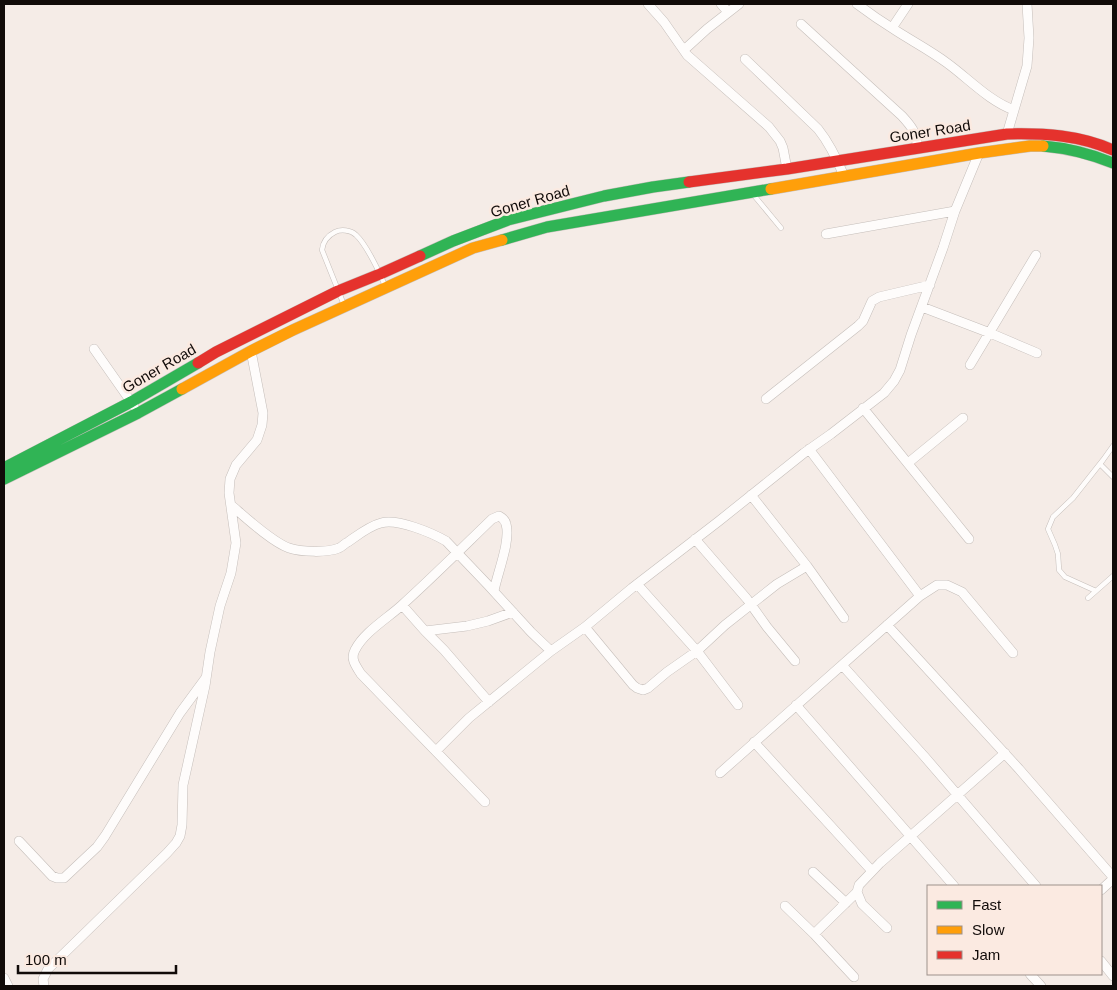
<svg xmlns="http://www.w3.org/2000/svg" width="1117" height="990" viewBox="0 0 1117 990" font-family="Helvetica,sans-serif">
  <style>
    .lines { fill: none; stroke-linecap: round; stroke-linejoin: round }
    .lane-casing { stroke: #c5beba; stroke-width: 5.5 }
    .street-casing { stroke: #c5beba; stroke-width: 10 }
    .fast-casing { stroke: #c5beba; stroke-width: 12 }
    .slow-casing { stroke: #c5beba; stroke-width: 12 }
    .jam-casing { stroke: #c5beba; stroke-width: 12 }
    .lane { stroke: #fefcfb; stroke-width: 4.5 }
    .street { stroke: #fefcfb; stroke-width: 9 }
    .fast { stroke: #30b455; stroke-width: 11 }
    .slow { stroke: #ff9f0a; stroke-width: 11 }
    .jam { stroke: #e5322d; stroke-width: 11 }
    .labels { text-anchor: middle; dominant-baseline: central; stroke-width: 5; stroke-linejoin: round; paint-order: stroke }
    .street-label { font-size: 15px; fill: #110b09; stroke: #fbeae1 }
  </style>
  <rect width="100%" height="100%" fill="#f5ece7"/>
  <g class="lines">
    <defs>
      <path id="lane" d="M752,193L781,228
        M344,305L322,250C323,241 327,236 335,232C341,229 351,230 356,235C366,244 380,273 385,286
        M1113,446L1103,460L1073,498L1053,517L1048,529L1055,545L1058,554L1059,570L1065,577L1096,591L1113,576
        M1100,464L1113,477
        M1088,598L1096,591"/>
      <path id="street" d="M648,4L664,22L687,55L769,127L780,141L783,148L787,169
        M721,4L728,12
        M857,4C869,13 882,22 895,30C912,41 931,51 947,63C969,79 989,101 1014,110
        M801,24L902,116C913,128 915,131 918,148
        M892,28L908,4
        M684,50L707,29L739,4
        M745,59L818,129C830,144 837,159 844,176
        M1007,134L1027,66L1029,38L1027,4
        M826,234L955,211
        M922,307L990,333L1037,353
        M94,349L134,406
        M970,365L1036,255
        M766,399L858,326L863,321L872,301L879,297L930,285
        M863,408L969,539
        M809,449L920,596
        M908,463L963,418
        M751,495L807,566L844,618
        M231,505C245,517 272,542 289,548C301,552 327,553 339,548C342,547 345,543 348,542C358,535 369,526 381,523C397,518 432,533 446,541L488,585L531,632L551,651L585,627L632,588L719,521L804,453L831,434L884,393L894,381L900,370L911,335L943,248L955,211L979,153
        M695,539L747,599L767,627L795,661
        M637,584L697,651L738,705
        M402,605L425,631L444,650L489,702
        M887,625L1019,769L1113,877
        M585,627L633,685L637,688L643,690L648,688L667,672L697,651L725,625L777,584L807,566
        M425,631L467,626L488,621L513,612
        M842,665L924,756L1036,886
        M796,705L954,886
        M754,742L872,871
        M436,751L469,718L551,651
        M720,773L920,596L937,585H947L962,592L1013,653
        M485,802L361,674C356,666 350,659 355,650C364,632 388,618 402,605C433,577 462,548 492,519L499,516C503,518 505,520 506,524C511,541 497,574 494,591
        M19,841L52,876L57,878H64L97,847L105,836L180,713L205,679
        M813,872L846,903
        M1101,890L1113,879
        M785,906L814,934
        M887,928L862,904L857,892L859,885L880,863L1005,753
        M1101,961L1113,976
        M1030,974L1041,986
        M854,977L814,934L857,892
        M4,978L8,986
        M44,986L43,979L48,969L167,853L176,843L180,836L182,825L183,785L205,686L210,652L220,606L231,573L236,543L229,493L230,479L236,465L257,440L262,425L263,413L251,351"/>
      <path id="fast" d="M1043,146C1067,148 1091,154 1113,163
        M502,240L547,227L771,189
        M420,256L453,241L508,220L604,196L653,187L689,182
        M4,468L131,402L198,363
        M4,479L138,413L182,389"/>
      <path id="slow" d="M771,189L979,153L1030,146H1043
        M182,389L251,351L293,330L473,248L502,240"/>
      <path id="jam" d="M689,182L787,169L1007,134C1044,133 1079,135 1113,150
        M198,363L216,352L338,291L380,274L420,256"/>
    </defs>
    <use href="#lane" class="lane-casing"/>
    <use href="#street" class="street-casing"/>
    <use href="#fast" class="fast-casing"/>
    <use href="#slow" class="slow-casing"/>
    <use href="#jam" class="jam-casing"/>
    <use href="#lane" class="lane"/>
    <use href="#street" class="street"/>
    <use href="#fast" class="fast"/>
    <use href="#slow" class="slow"/>
    <use href="#jam" class="jam"/>
  </g>
  <g class="labels">
    <g class="street-label">
      <text transform="translate(930 131) rotate(-9)">Goner Road</text>
      <text transform="translate(530 201) rotate(-16)">Goner Road</text>
      <text transform="translate(159 368) rotate(-30)">Goner Road</text>
    </g>
  </g>
  <rect width="1117" height="990" fill="none" stroke="#110b09" stroke-width="10"/>
  <rect x="927" y="885" width="175" height="90" fill="#fbeae1" stroke="#9d918b"/>
  <rect x="937" y="901" width="25" height="8" fill="#30b455" stroke="#9d918b"/>
  <text x="972" y="910" font-size="15" fill="#110b09">Fast</text>
  <rect x="937" y="926" width="25" height="8" fill="#ff9f0a" stroke="#9d918b"/>
  <text x="972" y="935" font-size="15" fill="#110b09">Slow</text>
  <rect x="937" y="951" width="25" height="8" fill="#e5322d" stroke="#9d918b"/>
  <text x="972" y="960" font-size="15" fill="#110b09">Jam</text>
  <path d="M18 965v8h158v-8" fill="none" stroke="#110b09" stroke-width="2.5"/>
  <text x="25" y="965" font-size="15" fill="#110b09" stroke="#fbeae1" stroke-width="4" paint-order="stroke">100 m</text>
</svg>
